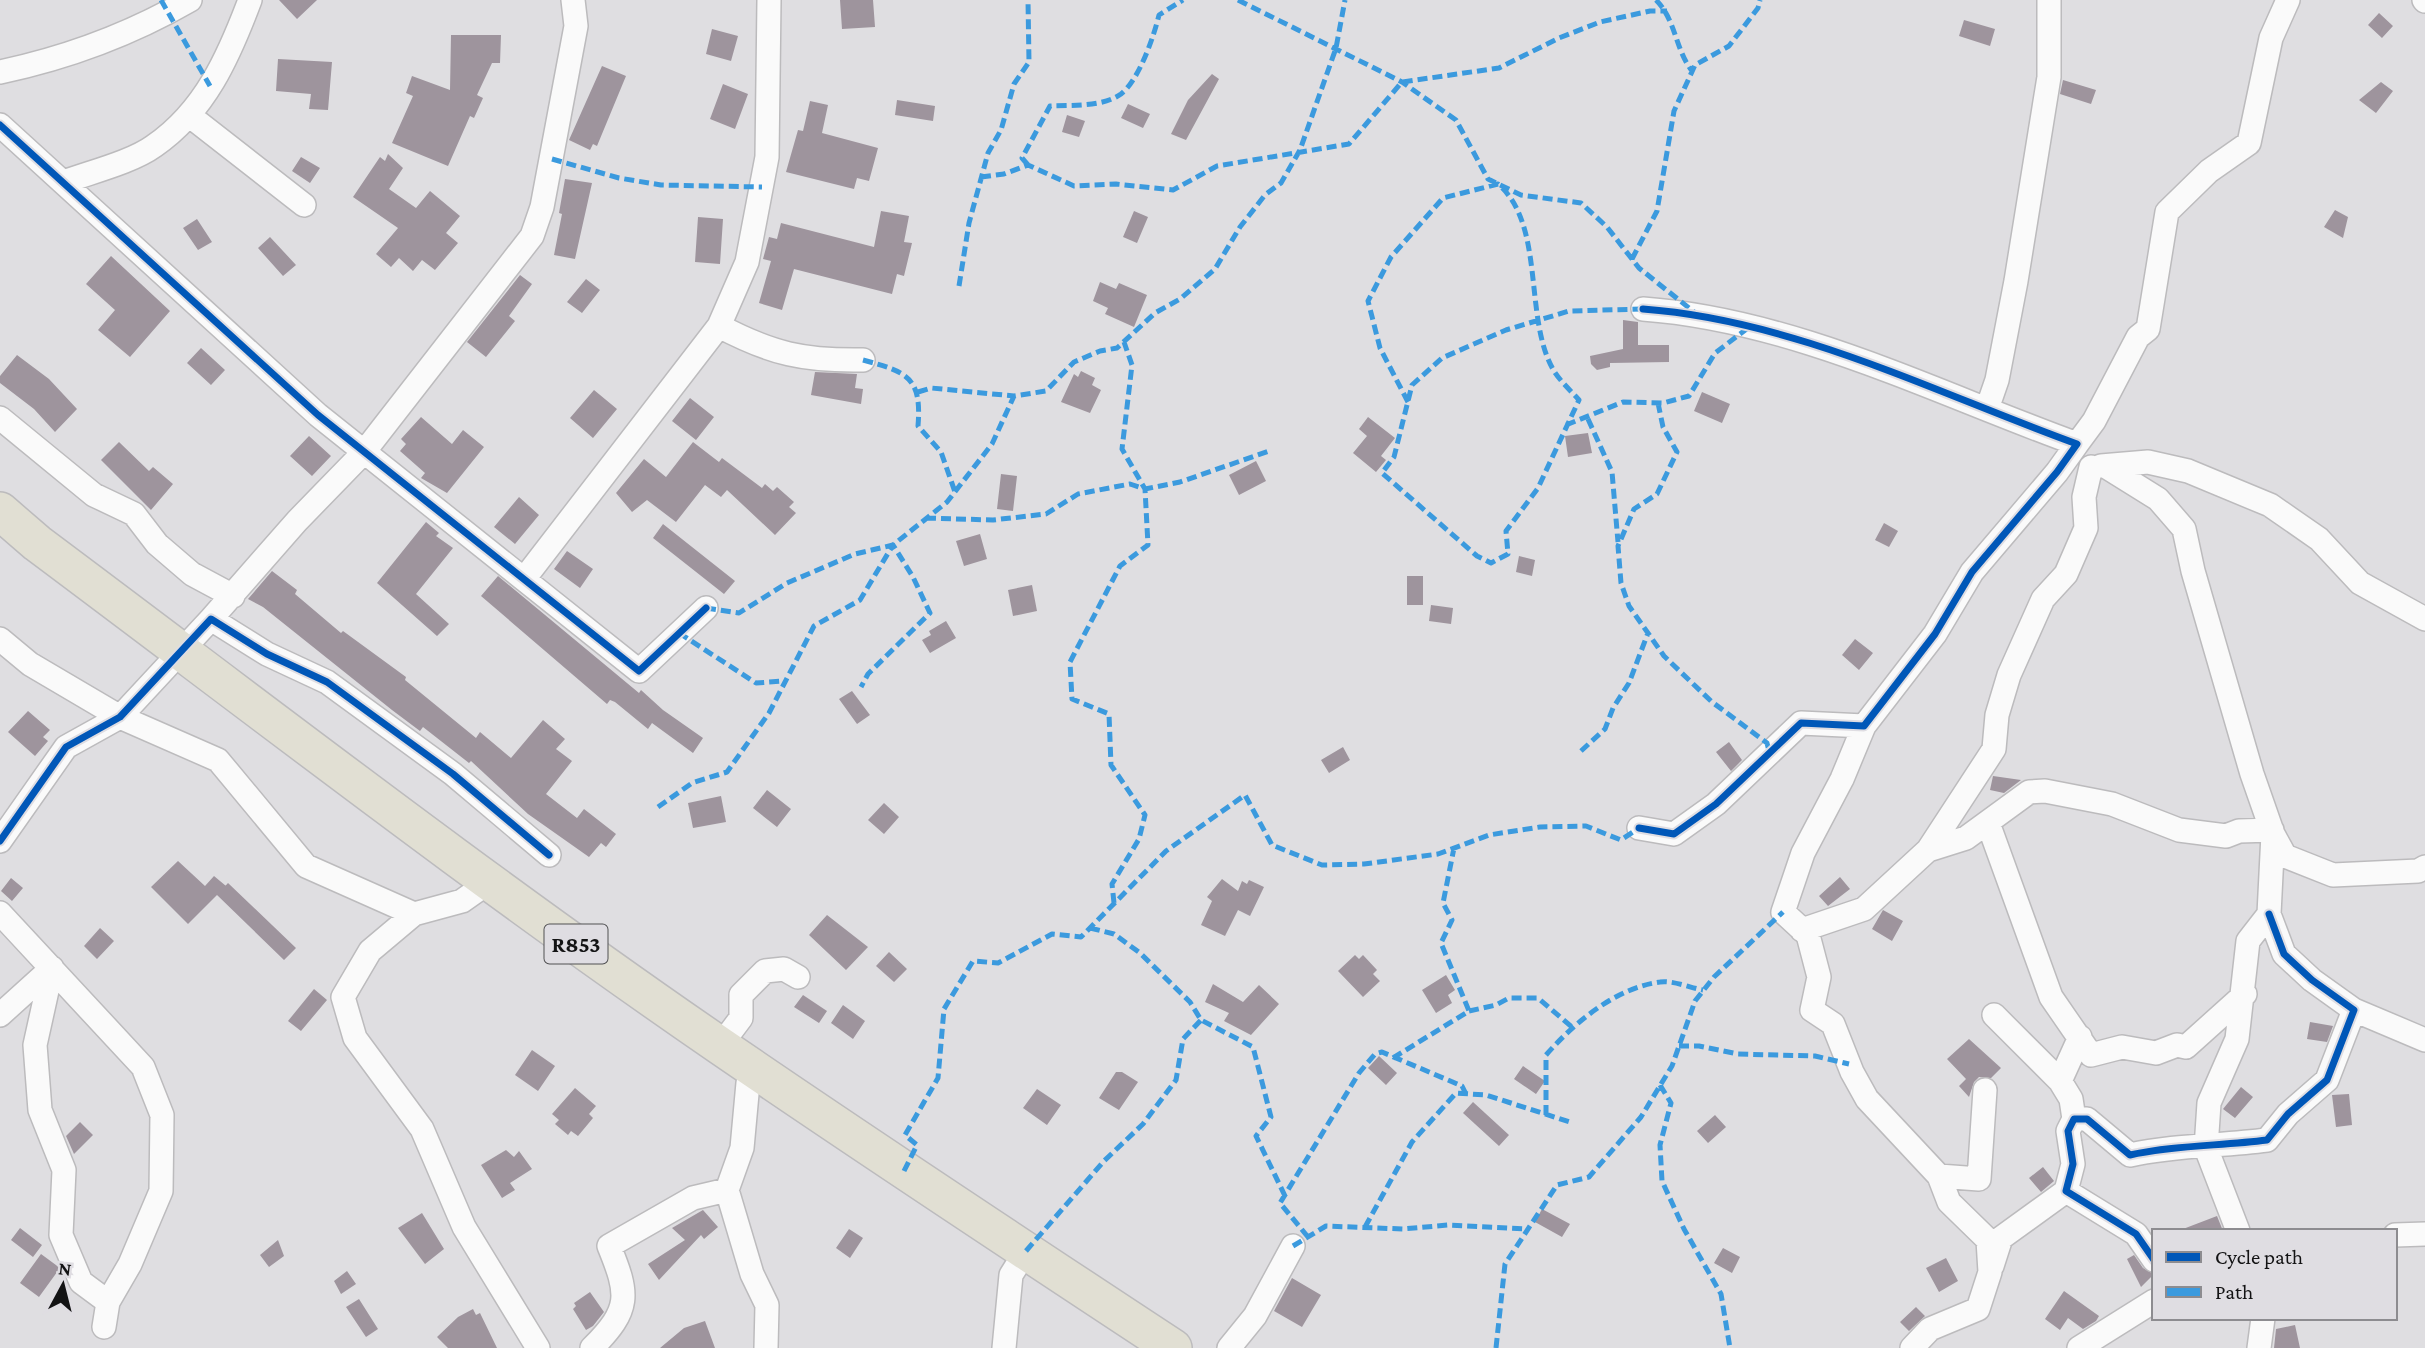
<svg xmlns="http://www.w3.org/2000/svg" width="2425" height="1348" viewBox="0 0 2425 1348" font-family="'Crimson Pro',serif">
  <style>
    .building { fill: #9e949d }
    .lines { fill: none; stroke-linecap: round; stroke-linejoin: round }
    .minor-casing { stroke: #bcbbbd; stroke-width: 26 }
    .primary-casing { stroke: #bcbbbd; stroke-width: 40 }
    .minor { stroke: #fafafa; stroke-width: 23 }
    .primary { stroke: #e1dfd3; stroke-width: 37 }
    .quiet { stroke: #3b9ade; stroke-width: 5; stroke-dasharray: 10 5; stroke-linecap: butt }
    .cycleway-casing { stroke: #dfdde2; stroke-width: 11 }
    .cycleway { stroke: #0057b8; stroke-width: 7 }
    .labels { text-anchor: middle; dominant-baseline: central; stroke-width: 7; stroke-linejoin: round; paint-order: stroke }
    .shield { fill: #dfdde2; stroke: #505052; stroke-width: 2 }
    .shield-label { font-size: 23px; font-weight: bold; fill: #131314 }
  </style>
  <rect width="100%" height="100%" fill="#dfdee1"/>
  <path class="building" d="M279,0H317L297,19Z
    M840,0H873L875,27L842,29Z
    M2379,13L2393,26L2382,38L2368,25Z
    M1964,20L1995,29L1990,46L1959,36Z
    M712,29L738,36L731,61L706,54Z
    M451,35H501L500,63H492L477,95L483,98L474,118L470,116L448,166L392,143L413,96L406,93L412,76L450,90Z
    M278,59L332,62L328,110L309,109L311,94L276,91Z
    M602,66L626,76L597,146L593,144L590,150L569,140Z
    M1212,74L1219,79L1186,140L1171,134L1188,100Z
    M2063,80L2096,90L2091,104L2060,94Z
    M2381,82L2393,91L2376,113L2359,100Z
    M723,84L748,94L735,129L710,119Z
    M897,100L935,106L933,121L895,115Z
    M810,101L828,105L822,133L878,148L869,181L857,178L854,189L786,172L798,130L803,131Z
    M1128,104L1150,114L1143,128L1121,118Z
    M1067,115L1085,121L1079,137L1062,132Z
    M388,154L403,168L389,189L416,208L430,191L460,216L446,233L458,243L435,270L422,260L413,271L399,258L391,267L376,254L398,228L353,197L380,157L385,161Z
    M301,157L320,168L310,183L292,171Z
    M565,179L592,183L575,259L554,255L562,214L559,213Z
    M2335,210L2348,217L2343,238L2324,227Z
    M881,211L909,216L904,242L912,243L904,276L897,274L892,294L794,269L782,310L759,303L771,261L763,259L769,237L777,239L781,223L874,247Z
    M1134,211L1148,217L1137,243L1123,237Z
    M698,217L723,219L720,264L695,262Z
    M197,219L212,242L198,250L183,228Z
    M270,237L296,265L283,276L258,248Z
    M111,256L170,311L130,357L98,330L115,310L86,284Z
    M520,275L532,284L509,316L515,321L486,357L467,342Z
    M586,279L600,290L582,313L567,302Z
    M1100,282L1116,289L1119,283L1147,295L1134,327L1105,314L1108,308L1093,301Z
    M1623,320L1638,322V345H1669V362L1610,363V367L1597,370L1591,364L1590,356L1623,349Z
    M201,348L225,370L211,385L187,363Z
    M17,355L49,379L77,409L55,432L34,409L0,383V376Z
    M1081,371L1095,378L1092,385L1101,390L1090,413L1061,402L1074,374L1078,377Z
    M815,372L857,374L855,388L863,389L861,404L811,395Z
    M594,390L617,409L593,438L570,418Z
    M1702,392L1730,404L1722,423L1694,411Z
    M690,398L714,417L696,440L672,421Z
    M421,417L452,444L463,430L484,447L447,493L421,478L425,473L400,451L406,444L401,439Z
    M1368,417L1395,438L1381,456L1386,460L1376,472L1353,453L1367,436L1359,429Z
    M1588,433L1592,453L1568,457L1565,436Z
    M309,436L331,456L312,476L290,456Z
    M119,442L149,471L153,467L173,484L151,510L101,460Z
    M693,442L719,462L722,458L762,488L765,484L773,491L777,487L794,502L789,507L796,513L775,535L727,490L721,497L705,485L676,522L647,500L632,512L616,493L644,459L666,477Z
    M1256,461L1266,481L1239,495L1229,475Z
    M1001,474L1017,476L1013,511L997,509Z
    M519,497L539,515L515,544L494,527Z
    M426,522L439,533L436,536L453,548L416,594L449,624L437,636L377,583Z
    M1884,523L1898,531L1889,547L1875,540Z
    M663,524L735,581L724,594L653,538Z
    M980,534L987,559L964,566L956,541Z
    M567,551L593,569L580,588L554,569Z
    M1519,556L1535,560L1532,576L1516,572Z
    M272,571L297,590L295,594L341,633L343,631L406,677L405,680L476,738L480,732L511,758L543,720L565,739L556,749L572,761L546,794L577,818L584,809L616,834L606,847L601,843L589,857L528,814L471,761L469,763L423,727L420,731L392,710L263,607L248,599Z
    M498,576L639,693L641,690L663,710L703,738L693,753L652,723L648,729L615,702L610,700L607,704L481,596Z
    M1407,576H1423V605H1407Z
    M1032,585L1037,611L1013,616L1008,590Z
    M1431,605L1453,608L1451,624L1429,621Z
    M946,621L956,638L930,653L922,640L931,635L929,631Z
    M1855,639L1873,653L1859,670L1842,655Z
    M852,691L870,715L857,724L839,699Z
    M28,711L50,730L43,737L48,741L35,756L8,732Z
    M1729,742L1742,760L1731,771L1716,752Z
    M1343,747L1350,760L1329,773L1321,760Z
    M1993,776L2021,780L2004,793L1990,790Z
    M767,790L791,809L777,827L753,808Z
    M721,796L726,822L693,828L688,803Z
    M884,803L899,817L884,834L868,820Z
    M178,861L205,886L214,876L226,886L188,924L151,887Z
    M1840,877L1850,889L1828,906L1819,896Z
    M11,878L23,888L12,901L1,891Z
    M1222,879L1238,891L1242,881L1247,884L1249,880L1264,887L1250,916L1238,910L1225,936L1201,925L1212,901L1207,897Z
    M228,883L296,948L284,960L217,895Z
    M1883,910L1903,921L1892,941L1872,929Z
    M827,915L868,947L846,970L809,935Z
    M100,928L114,941L97,959L84,946Z
    M889,952L907,969L894,982L876,966Z
    M1355,955L1359,959L1363,955L1377,970L1373,974L1380,981L1363,997L1338,971Z
    M1446,975L1455,990L1448,995L1452,1003L1436,1013L1422,990Z
    M1213,984L1243,1002L1259,985L1279,1004L1251,1035L1224,1021L1229,1013L1205,1002Z
    M314,989L327,1000L301,1031L288,1021Z
    M803,995L827,1011L819,1023L794,1007Z
    M843,1005L865,1021L853,1039L831,1023Z
    M2310,1022L2333,1026L2327,1042L2307,1039Z
    M1969,1039L2001,1068L1991,1078L1979,1077L1974,1082L1969,1097L1959,1086L1966,1079L1947,1059Z
    M532,1050L555,1066L538,1091L515,1075Z
    M1379,1056L1397,1073L1386,1085L1368,1068Z
    M1523,1066L1545,1081L1536,1094L1514,1079Z
    M1116,1072H1122L1138,1082L1119,1110L1099,1098Z
    M2241,1087L2253,1097L2235,1118L2223,1109Z
    M575,1088L596,1106L589,1114L593,1118L578,1136L571,1131L568,1135L555,1124L559,1120L552,1114Z
    M1037,1089L1061,1105L1047,1125L1023,1108Z
    M2349,1094L2352,1125L2336,1127L2332,1095Z
    M1473,1102L1509,1135L1499,1146L1463,1113Z
    M1715,1115L1726,1127L1708,1143L1697,1131Z
    M80,1122L93,1135L74,1154L66,1136Z
    M506,1150L514,1157L519,1151L532,1169L510,1183L515,1190L502,1198L481,1165Z
    M2043,1167L2054,1181L2041,1192L2029,1178Z
    M1542,1209L1570,1224L1562,1237L1535,1222Z
    M703,1210L718,1227L704,1239L701,1235L659,1280L648,1264L685,1240L672,1228Z
    M422,1213L444,1249L425,1264L398,1228Z
    M2217,1216L2223,1231H2183V1229Z
    M20,1228L42,1245L33,1257L11,1240Z
    M849,1229L863,1238L850,1258L836,1248Z
    M278,1240L284,1256L269,1267L260,1255Z
    M1723,1248L1740,1257L1732,1273L1714,1263Z
    M41,1254L60,1268L39,1297L20,1283Z
    M2134,1255L2143,1268L2154,1274L2141,1287L2127,1259Z
    M1946,1258L1958,1281L1939,1292L1926,1268Z
    M347,1271L356,1284L341,1294L334,1281Z
    M1292,1278L1321,1295L1302,1327L1274,1311Z
    M2064,1291L2099,1316L2096,1321L2083,1329L2068,1318L2060,1330L2045,1319Z
    M590,1292L604,1312L593,1326L586,1330L573,1309L576,1306L574,1303Z
    M359,1299L378,1329L366,1337L346,1307Z
    M1916,1307L1925,1316L1909,1331L1900,1322Z
    M473,1309L476,1315L480,1313L497,1348H448L437,1337L458,1317Z
    M705,1321L715,1348H660L684,1328Z
    M2295,1325L2300,1348H2274L2276,1329Z"/>
  <g class="lines">
    <defs>
      <path id="minor" d="M2424,0L2425,1
        M0,72C66,58 131,34 190,0
        M190,116L304,205
        M0,125L318,415L639,671L706,608
        M64,182C91,172 132,162 154,146C205,111 229,56 250,0
        M719,326C772,354 804,361 863,360
        M1987,409L1997,380L2016,281L2049,77V0
        M0,418L94,495L134,514L157,544L192,574L233,596
        M2077,444L2094,421L2138,337L2148,329L2167,212L2209,171L2249,143L2271,38L2288,0
        M2101,466L2148,462L2188,471L2270,505L2319,539L2360,583L2425,619
        M2105,466L2158,499L2184,529L2193,571L2252,774L2273,834L2285,856L2333,875L2418,871L2425,867
        M524,579L719,326L747,262L767,157L769,0
        M211,619L297,521L364,452L532,236L542,207L576,26L573,0
        M0,639L30,664L120,717L218,760L306,866L414,914L462,901L489,882
        M1864,726L1842,779L1803,853L1783,912L1808,935L1819,977L1812,1010L1833,1024L1852,1072L1867,1099L1939,1176L1979,1179L1985,1090
        M1988,823L2051,997L2091,1055L2122,1047L2156,1053L2177,1045L2186,1047L2245,994
        M1639,828L1674,834L1716,804L1801,723L1864,726L1935,634L1972,572L2057,472L2077,444C1936,393 1794,320 1643,309
        M0,841L66,747L120,717L211,619L267,654L327,682L453,774L549,855
        M1928,850L1966,838L2029,792L2045,791L2112,804L2179,830L2226,836L2239,831L2272,830
        M0,913L143,1067L162,1115L161,1191L130,1264L108,1302L104,1327
        M414,914L370,951L343,997L355,1038L422,1129L464,1227L538,1348
        M1802,930L1864,909L1928,850L1994,749L1997,715L2009,675L2043,599L2066,574L2086,528L2084,497L2091,467
        M52,968L35,1045L40,1110L64,1170L61,1235L81,1282L108,1302
        M2354,1010L2425,1040
        M0,1015L52,968
        M1994,1015L2060,1081
        M720,1046L741,1018V995L765,971L784,969L798,977
        M2074,1119L2071,1099L2060,1081L2080,1037
        M727,1190L752,1274L767,1305L766,1348
        M2238,1231L2206,1148L2209,1103L2237,1039L2248,941L2269,914L2273,834
        M2395,1235L2425,1234
        M2154,1260L2136,1234L2066,1191L2073,1164L2068,1131L2074,1119H2087L2130,1155C2175,1145 2221,1146 2267,1140L2288,1114L2327,1080L2354,1010L2312,980L2284,954L2269,914
        M1992,1266L2001,1238L2066,1191
        M592,1348C631,1309 629,1295 609,1246L693,1198L727,1190L742,1148L748,1083L758,1071
        M1004,1348L1011,1275L1026,1251
        M1229,1348L1255,1316L1293,1246
        M1912,1348L1930,1329L1978,1309L1990,1272L1988,1240L1949,1202L1939,1176
        M2079,1348L2154,1301
        M2259,1348L2263,1318"/>
      <path id="primary" d="M0,511L37,543C263,712 486,885 719,1045C869,1148 1021,1248 1173,1348"/>
    </defs>
    <use href="#minor" class="minor-casing"/>
    <use href="#primary" class="primary-casing"/>
    <use href="#minor" class="minor"/>
    <use href="#primary" class="primary"/>
    <path class="quiet" d="M161,0L210,86
      M1238,0L1402,82L1456,120L1488,179L1521,195L1581,203L1607,227L1639,268L1694,312
      M1656,0C1676,20 1675,49 1692,71
      M552,159L619,178L661,185L762,187
      M1028,165L1022,158L1050,106C1072,105 1103,107 1121,94C1139,80 1154,36 1159,15L1183,0
      M981,177L1004,174L1028,165L1074,186L1116,184L1173,190L1217,166L1349,144L1402,82L1499,68L1559,38L1600,22L1650,11H1667
      M1632,259L1657,211L1674,111L1695,65L1729,46L1758,8L1760,0
      M959,286L969,223L988,153L1001,130L1014,84L1029,62L1028,0
      M863,360C907,372 922,377 918,426L941,452L955,492
      M918,392L931,388L1014,396
      M1408,402L1380,348L1368,301L1391,257L1443,198L1498,184C1546,225 1523,319 1554,371C1561,382 1571,391 1579,400L1538,488L1506,531L1508,554L1491,563L1477,556L1382,473L1394,457L1412,385L1442,358L1506,330L1569,311L1643,309
      M1658,403L1663,427L1677,452L1657,494L1634,509L1618,546L1621,583L1629,606L1664,656L1712,702L1767,743L1770,755
      M1588,419L1612,472L1618,542
      M1566,425L1623,402L1663,403L1689,396L1715,353L1748,328
      M926,518L993,520L1046,514L1078,494L1130,484L1145,489L1180,482L1272,450
      M706,608L739,613L787,583L855,554L893,545L947,502L992,444L1014,396L1046,391L1074,362L1100,351L1117,348L1155,313L1180,299L1215,269L1240,227L1265,195L1281,183L1300,150L1336,48L1345,0
      M679,633L756,683L784,681
      M1581,751L1605,729L1613,708L1629,683L1648,633
      M658,807L692,783L727,772L769,713L814,626L860,600L893,545L913,577L930,613L868,674L861,687
      M1114,903L1112,884L1139,839L1145,815L1111,765L1109,714L1072,699L1070,662L1120,566L1148,545L1145,489L1122,449L1132,365L1124,342
      M1090,928L1114,934L1140,953L1190,1002L1201,1020L1253,1047L1271,1117L1256,1136L1285,1196
      M1469,1011L1496,1005L1509,998H1538L1572,1027
      M1679,1046H1699L1738,1054L1815,1056L1849,1064
      M1393,1058L1469,1011L1441,943L1452,920L1443,903L1454,848
      M1660,1085L1671,1103L1660,1145L1662,1181L1684,1229L1721,1294L1730,1348
      M1546,1115V1055C1574,1023 1615,988 1660,982C1672,980 1691,988 1703,990
      M904,1171L917,1145L905,1135L938,1078L944,1009L973,961L998,963L1052,934L1081,937L1166,851L1245,795L1272,845L1322,865L1364,864L1438,854L1489,835L1540,827L1586,826L1621,840L1639,828
      M1365,1227L1412,1142L1456,1093L1486,1095L1570,1122
      M1308,1237L1280,1203L1359,1073L1375,1054L1382,1052L1462,1086L1466,1094
      M1293,1246L1326,1226L1403,1229L1448,1225L1528,1229
      M1026,1251L1104,1161L1143,1124L1176,1080L1183,1039L1201,1020
      M1496,1348L1505,1264L1557,1185L1589,1177L1641,1117L1672,1066L1695,1001L1714,977L1783,912"/>
    <defs>
      <path id="cycleway" d="M0,125L318,415L639,671L706,608
        M1639,828L1674,834L1716,804L1801,723L1864,726L1935,634L1972,572L2057,472L2077,444C1936,393 1794,320 1643,309
        M0,841L66,747L120,717L211,619L267,654L327,682L453,774L549,855
        M2154,1260L2136,1234L2066,1191L2073,1164L2068,1131L2074,1119H2087L2130,1155C2175,1145 2221,1146 2267,1140L2288,1114L2327,1080L2354,1010L2312,980L2284,954L2269,914"/>
    </defs>
    <use href="#cycleway" class="cycleway-casing"/>
    <use href="#cycleway" class="cycleway"/>
  </g>
  <g class="labels">
    <rect class="shield" x="544.5" y="924.5" width="63" height="39" rx="5"/>
    <g class="shield-label">
      <text x="576" y="944">R853</text>
    </g>
  </g>
  <rect x="2152" y="1229" width="245" height="91" fill="#dfdde2" stroke="#8d8c90" stroke-width="2"/>
  <rect x="2166" y="1252" width="35" height="10" fill="#0057b8" stroke="#8d8c90" stroke-width="2"/>
  <text x="2215" y="1264" font-size="21" fill="#131314">Cycle path</text>
  <rect x="2166" y="1287" width="35" height="10" fill="#3b9ade" stroke="#8d8c90" stroke-width="2"/>
  <text x="2215" y="1299" font-size="21" fill="#131314">Path</text>
  <g transform="translate(63 1285) rotate(7)" stroke="#dfdde2" stroke-width="5" paint-order="stroke">
  <path d="M0-5L12 26L0 18L-12 26Z" fill="#131314"/>
  <text y="-10" font-size="19" font-weight="bold" text-anchor="middle" fill="#131314">N</text>
  </g>
</svg>
